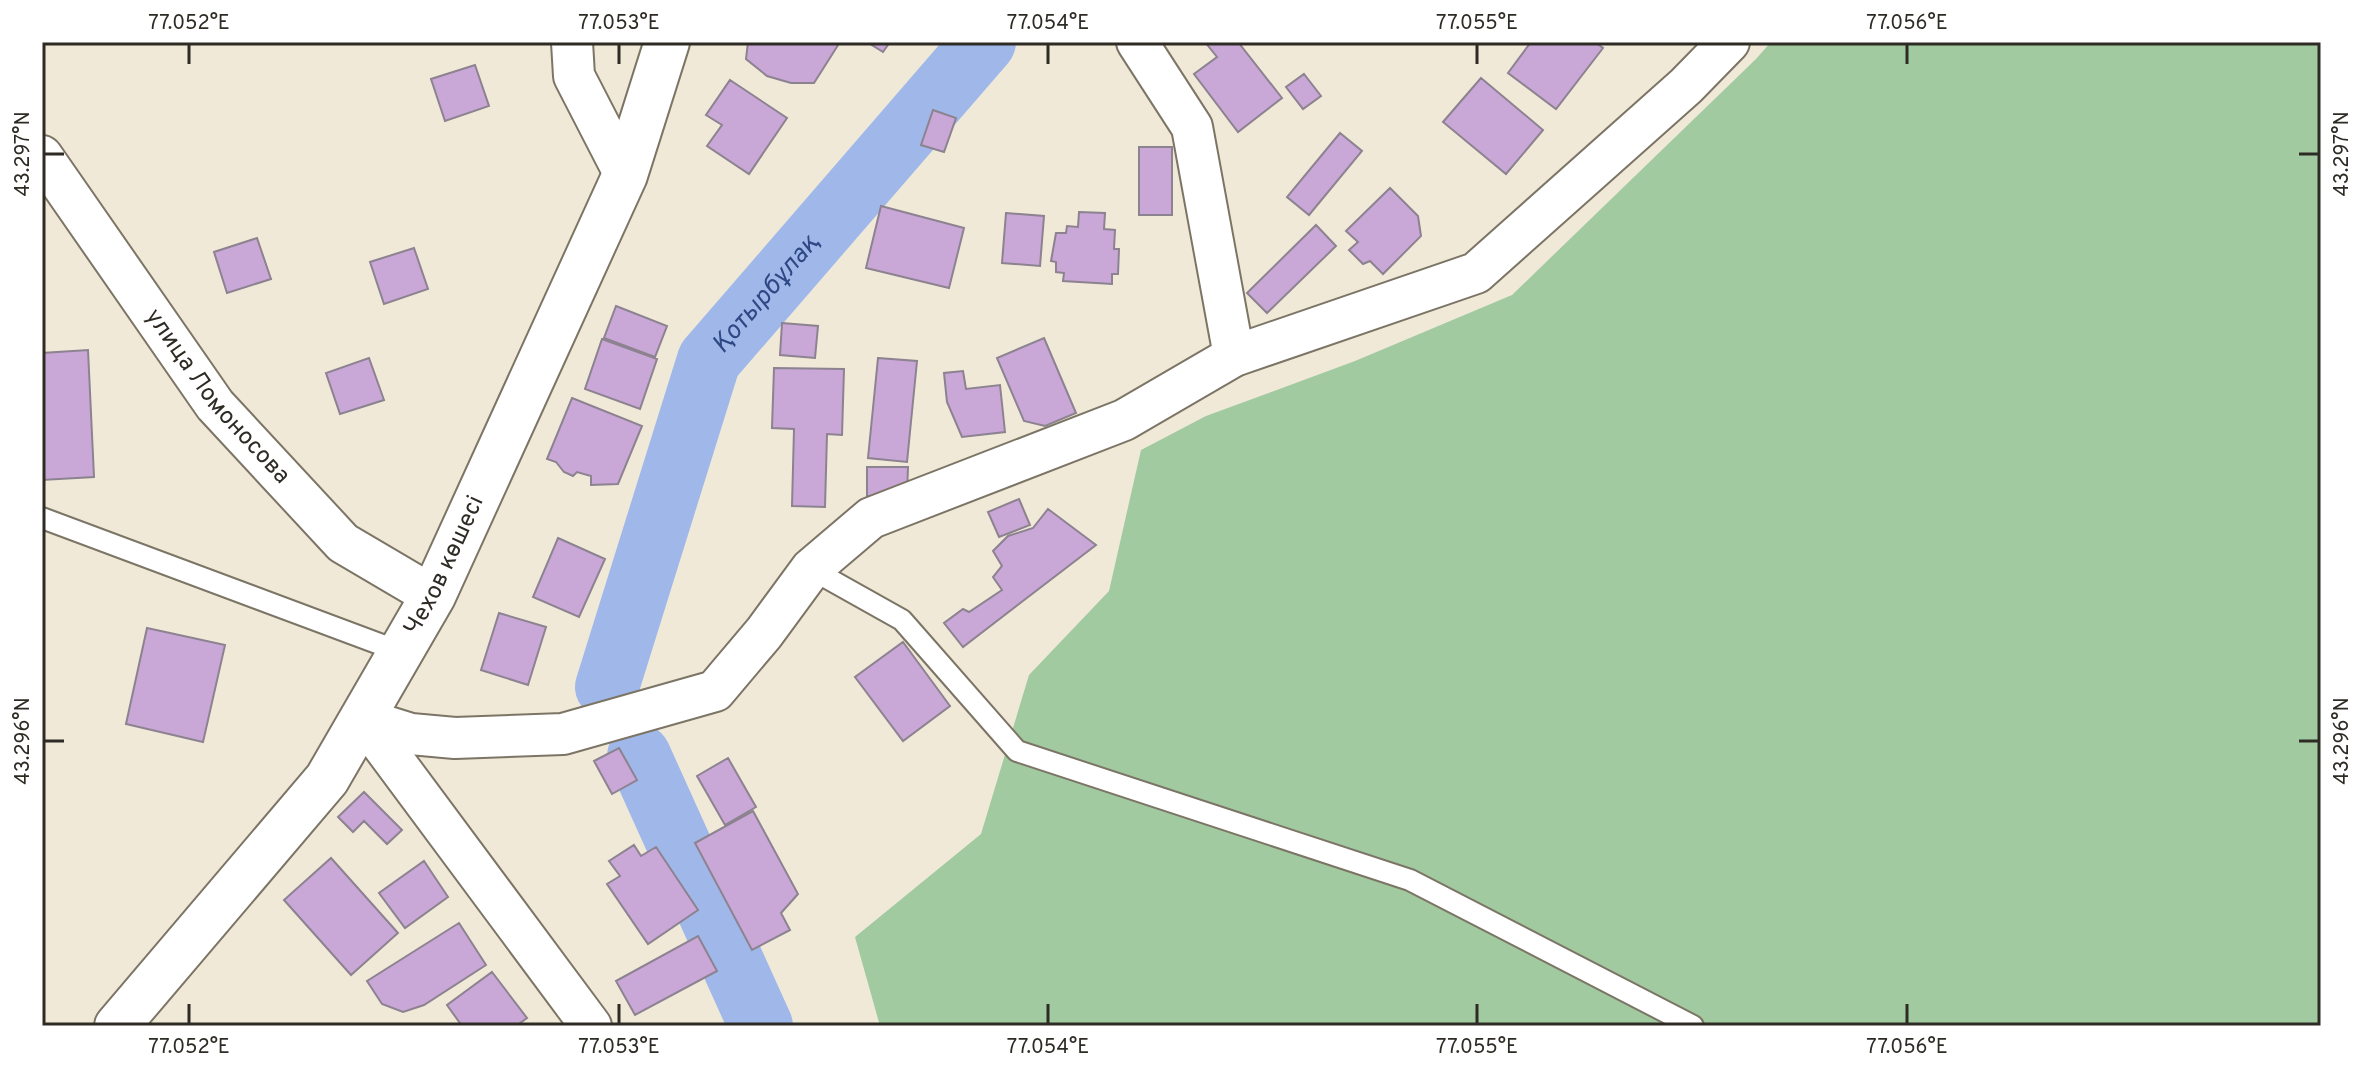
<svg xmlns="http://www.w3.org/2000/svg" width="2363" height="1068" viewBox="0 0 2363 1068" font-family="Overpass,sans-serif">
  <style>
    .green { fill: #a1caa1 }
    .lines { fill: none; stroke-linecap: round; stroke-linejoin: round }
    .river { stroke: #a0b8e9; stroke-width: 64 }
    .building { fill: #c9a8d7; stroke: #8c8290; stroke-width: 2 }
    .service-casing { stroke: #7c7566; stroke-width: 24 }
    .minor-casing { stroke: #7c7566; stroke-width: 44 }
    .secondary-casing { stroke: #7c7566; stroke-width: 48 }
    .service { stroke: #fff; stroke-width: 20 }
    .minor { stroke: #fff; stroke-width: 40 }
    .secondary { stroke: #fff; stroke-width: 44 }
    .ticks { fill: none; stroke: #2e2b25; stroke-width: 3 }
    .labels { text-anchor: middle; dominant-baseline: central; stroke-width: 7; stroke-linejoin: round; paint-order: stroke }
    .street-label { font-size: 24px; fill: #2e2b25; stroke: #fff }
    .water-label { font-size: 26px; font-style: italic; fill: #2d4884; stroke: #fff }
    .neatline { fill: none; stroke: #2e2b25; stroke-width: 3 }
    .ticks-label { font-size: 20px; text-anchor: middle; fill: #2e2b25 }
  </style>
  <rect width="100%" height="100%" fill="#f0e9d8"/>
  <path class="green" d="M1771,42H2321V1026H880L855,937L981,834L1029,675L1109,591L1141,450L1206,416L1355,361L1512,295L1756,59Z"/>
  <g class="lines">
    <g class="river">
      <path id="s1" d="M607,687L709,360L984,42"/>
      <path d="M639,756L761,1026"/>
    </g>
  </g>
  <path class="building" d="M748,42H840L814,83H791L767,76L746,59Z
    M867,42H890L883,52Z
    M1205,42H1238L1282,98L1238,132L1194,74L1217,57Z
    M1531,42H1595L1603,48L1556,109L1508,73Z
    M475,65L489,106L445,121L431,79Z
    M1304,74L1321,96L1303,109L1286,87Z
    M1481,78L1543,130L1506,174L1443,122Z
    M730,80L787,118L749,174L707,146L722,125L706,115Z
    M933,110L956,118L944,152L921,145Z
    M1340,133L1362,151L1309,215L1287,197Z
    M1139,147H1172V215H1139Z
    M1390,188L1418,216L1421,236L1383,274L1370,261L1363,264L1349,250L1358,242L1346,231Z
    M881,206L964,228L949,288L866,268Z
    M1079,212L1105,213L1104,229L1115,230L1114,249H1119L1118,274H1112V284L1063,281L1064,273L1056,272V262L1051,261L1056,233H1066L1067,226L1078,227Z
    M1006,213L1044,216L1040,266L1002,263Z
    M1316,225L1336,246L1267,313L1247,293Z
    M257,238L271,279L227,293L214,252Z
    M414,248L428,289L384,304L370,262Z
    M616,306L667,326L655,357L604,338Z
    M782,323L818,326L815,358L780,355Z
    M1044,338L1076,413L1045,426L1024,421L997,358Z
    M602,339L657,359L640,409L585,389Z
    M88,350L94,477L42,480V353Z
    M369,358L384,400L340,414L326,373Z
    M878,358L917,361L907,462L868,458Z
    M774,368L844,369L842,435L827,434L825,507L792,506L794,429L772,428Z
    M963,371L966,389L1000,385L1005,432L962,437L947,402L944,373Z
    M572,398L642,426L618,484L591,485V476L577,472L573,476L564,472L556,462L547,459Z
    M867,467H908L907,496H867Z
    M1019,499L1030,525L999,537L988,512Z
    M1048,509L1096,545L963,647L944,623L963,609L969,612L1002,590L993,577L1002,566L993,551L1008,536L1033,528Z
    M558,538L605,559L579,617L533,597Z
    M499,613L546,627L528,685L481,670Z
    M147,628L225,645L203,742L126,724Z
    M903,642L950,706L903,741L855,677Z
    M619,748L637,780L612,794L594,761Z
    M728,758L756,807L725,825L697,776Z
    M364,792L402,830L387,844L364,821L353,832L338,817Z
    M753,811L798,894L781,913L790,930L752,950L695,843Z
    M634,845L641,856L656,847L698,910L648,944L607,884L620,876L609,861Z
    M331,858L398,933L351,975L284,900Z
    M424,861L448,897L405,928L379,893Z
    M459,923L486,965L424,1005L403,1012L382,1004L367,981Z
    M698,936L717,971L635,1015L616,981Z
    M492,972L527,1018L516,1026H462L447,1005Z"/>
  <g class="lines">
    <defs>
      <path id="service" d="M42,518L401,652
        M811,569L902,620L1017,751L1410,880L1693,1026"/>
      <g id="minor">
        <path d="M572,42L574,76L625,175"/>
        <path d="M1137,42L1192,127L1234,356"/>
        <path id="s2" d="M42,156L215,405L343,543L433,596"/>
        <path d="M363,719L411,734L455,738L563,734L715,691L764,633L811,569L871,518L1124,420L1234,356L1476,273L1686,86L1729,42"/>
        <path d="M363,719L591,1026"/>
      </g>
      <g id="secondary">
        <path id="s3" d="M117,1026L327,779L433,596L625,175L667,42"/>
      </g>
    </defs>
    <use href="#service" class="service-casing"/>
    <use href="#minor" class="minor-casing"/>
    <use href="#secondary" class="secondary-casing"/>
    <use href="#service" class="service"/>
    <use href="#minor" class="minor"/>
    <use href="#secondary" class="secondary"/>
  </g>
  <path class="ticks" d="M189,44V64M619,44V64M1048,44V64M1477,44V64M1907,44V64M44,154H64M2299,154H2319M44,741H64M2299,741H2319M189,1004V1024M619,1004V1024M1048,1004V1024M1477,1004V1024M1907,1004V1024"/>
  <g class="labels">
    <g class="street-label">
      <text stroke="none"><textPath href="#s2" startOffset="298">улица Ломоносова</textPath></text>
      <text stroke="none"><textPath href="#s3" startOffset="568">Чехов көшесі</textPath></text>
    </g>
    <g class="water-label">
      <text stroke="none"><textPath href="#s1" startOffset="430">Қотырбұлақ</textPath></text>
    </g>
  </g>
  <rect width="2363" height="1068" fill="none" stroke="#ffffff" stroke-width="88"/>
  <rect x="44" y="44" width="2275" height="980" class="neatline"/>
  <g class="ticks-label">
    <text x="189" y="29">77.052°E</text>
    <text x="619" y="29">77.053°E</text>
    <text x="1048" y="29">77.054°E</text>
    <text x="1477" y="29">77.055°E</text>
    <text x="1907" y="29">77.056°E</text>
    <text transform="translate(22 154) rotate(-90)" y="7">43.297°N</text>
    <text transform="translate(2341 154) rotate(-90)" y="7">43.297°N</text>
    <text transform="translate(22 741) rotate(-90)" y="7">43.296°N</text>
    <text transform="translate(2341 741) rotate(-90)" y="7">43.296°N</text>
    <text x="189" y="1053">77.052°E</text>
    <text x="619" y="1053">77.053°E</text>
    <text x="1048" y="1053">77.054°E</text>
    <text x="1477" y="1053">77.055°E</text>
    <text x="1907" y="1053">77.056°E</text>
  </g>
</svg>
